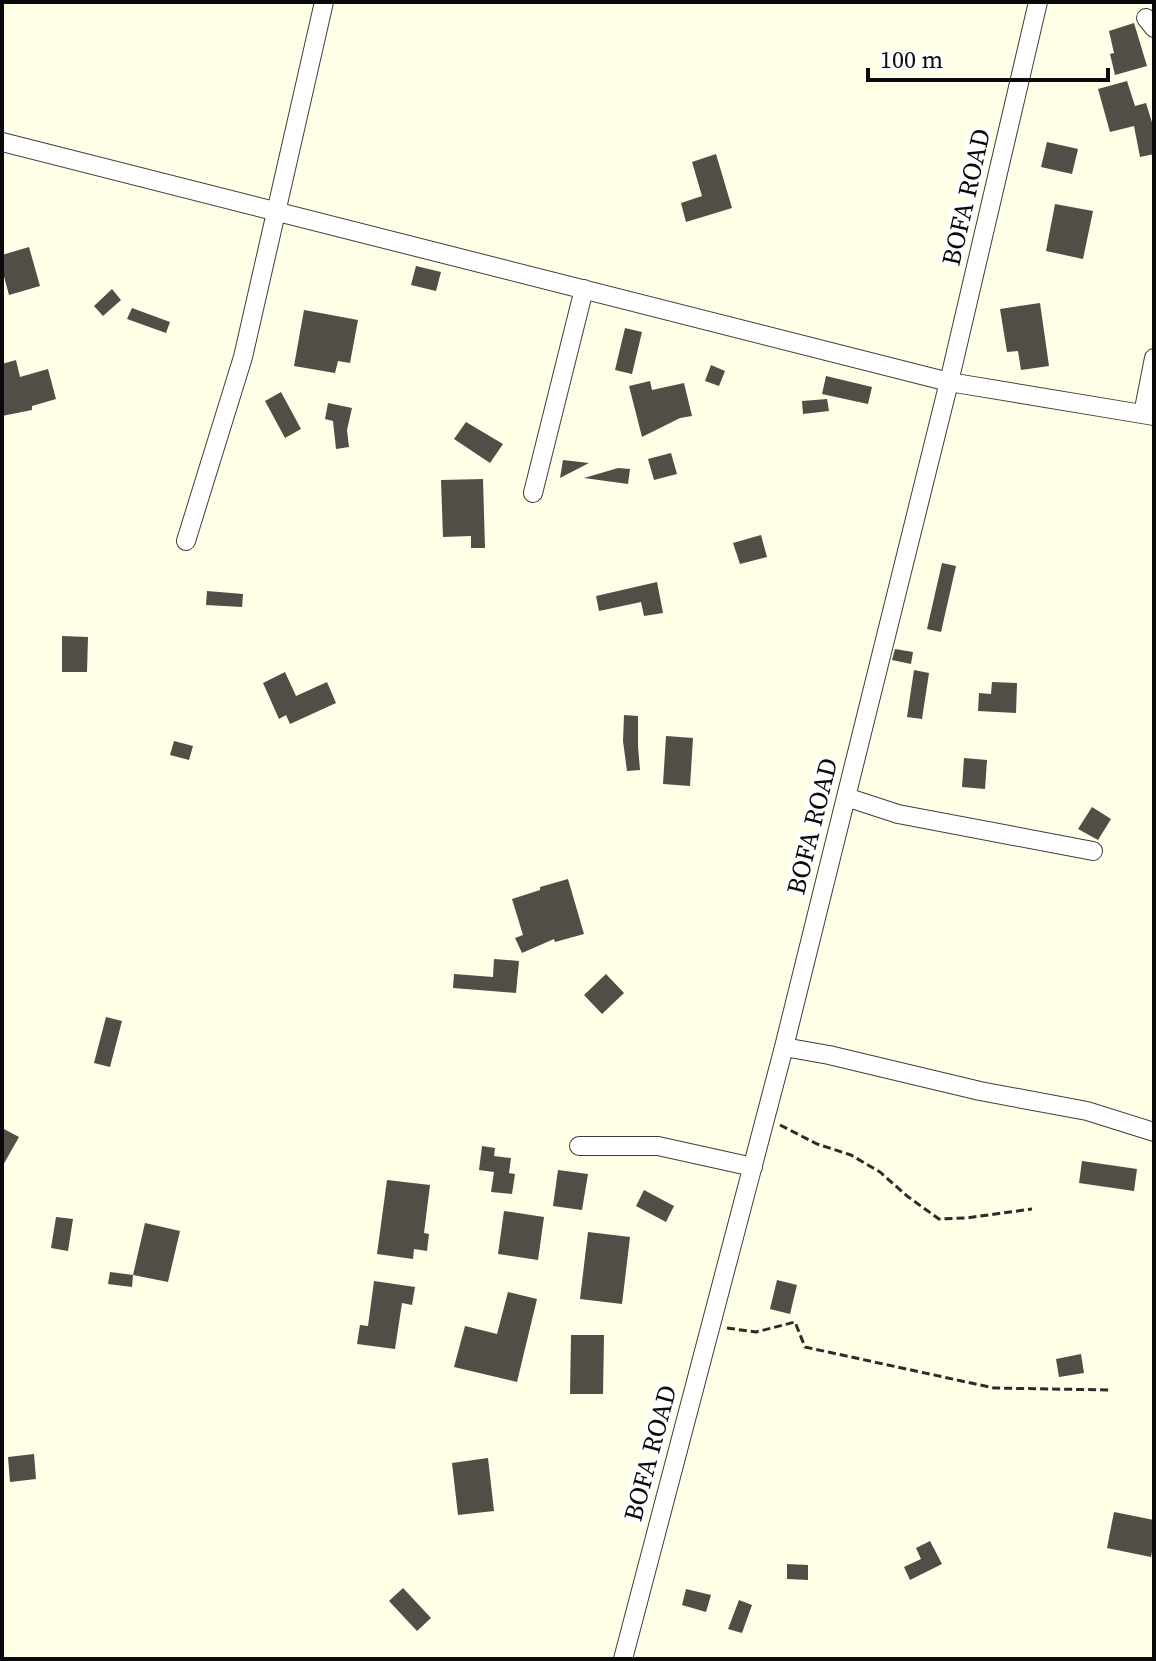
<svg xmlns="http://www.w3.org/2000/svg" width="1156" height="1661" viewBox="0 0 1156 1661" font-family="'Source Serif 4',serif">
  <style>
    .building { fill: #524d46 }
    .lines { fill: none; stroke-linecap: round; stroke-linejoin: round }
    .minor-casing { stroke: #3d3d3d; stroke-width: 20 }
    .path { stroke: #2c2c2c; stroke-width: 3; stroke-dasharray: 8 4; stroke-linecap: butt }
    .minor { stroke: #fff; stroke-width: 18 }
    .labels { text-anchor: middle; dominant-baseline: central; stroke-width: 8; stroke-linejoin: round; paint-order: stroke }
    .street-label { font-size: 26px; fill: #0a0a0a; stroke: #fff }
  </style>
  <rect width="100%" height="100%" fill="#fffee6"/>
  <path class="building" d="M1134,23L1147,66L1115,75L1110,54L1114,53L1109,31Z
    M1127,81L1135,106L1146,103L1154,129V154L1140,157L1134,126L1110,132L1098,89Z
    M1047,142L1078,149L1072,174L1041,167Z
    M716,154L732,208L686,222L681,203L702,196L692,162Z
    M1055,204L1093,211L1083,259L1046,251Z
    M29,247L40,286L9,295L2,269V255Z
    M416,266L441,272L436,291L411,285Z
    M112,289L121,300L103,316L94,306Z
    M1040,303L1049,366L1021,370L1018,351L1007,352L1000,309Z
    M132,308L170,322L166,333L127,319Z
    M304,310L358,320L350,363L338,361L335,373L294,366Z
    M625,328L642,332L632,374L615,370Z
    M16,360L20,377L48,369L56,399L32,406V410L2,416V364Z
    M711,365L725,371L719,386L705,381Z
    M826,376L872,387L868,404L822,394Z
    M650,381L652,390L684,383L692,416L680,418L642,437L629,386Z
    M281,392L301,429L285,438L265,401Z
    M827,399L829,411L803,414L802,401Z
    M328,403L352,408L347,430L349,447L336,449L333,421L325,419Z
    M466,422L503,444L490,463L454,439Z
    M671,453L677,474L654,480L648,459Z
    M563,460L589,463L560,478Z
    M618,468L630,469L628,484L584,478Z
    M483,479L485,548H471V536L443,537L441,480Z
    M761,535L767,557L740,564L733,543Z
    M942,563L956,566L941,632L927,629Z
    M657,582L663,613L644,616L641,602L599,611L596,596Z
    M207,591L243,594L242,607L206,605Z
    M62,636L88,637L87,672H62Z
    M895,649L913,652L911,664L892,660Z
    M914,670L929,673L922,719L907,717Z
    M285,672L296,696L327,682L336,703L290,724L286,715L279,719L263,683Z
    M992,682L1017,683L1016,713L978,711L979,693L991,694Z
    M624,715L638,716V746L640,770L627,771L623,741Z
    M666,736L693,738L690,786L663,784Z
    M174,741L193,746L189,760L170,755Z
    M964,758L987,760L985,789L962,787Z
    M1092,807L1111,819L1098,840L1078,829Z
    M568,879L584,934L555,942L554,939L522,953L515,938L523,935L512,899L540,890V887Z
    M494,959L519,961L516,993L453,988L454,974L493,977Z
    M606,974L624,993L602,1014L584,995Z
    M106,1017L122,1021L110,1067L94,1063Z
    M2,1128L19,1137L2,1167Z
    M482,1146L495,1148L494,1156L511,1158L509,1173L515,1174L512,1194L491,1192L494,1172L479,1170Z
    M1082,1161L1137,1169L1134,1191L1079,1183Z
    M558,1170L588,1174L582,1210L553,1206Z
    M387,1180L430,1185L424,1233L429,1234L427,1251L414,1249L413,1259L377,1254Z
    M644,1190L674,1206L666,1222L636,1206Z
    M504,1211L544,1217L538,1260L498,1254Z
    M56,1217L73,1219L68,1251L51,1248Z
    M145,1223L180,1231L168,1282L133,1275Z
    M588,1232L630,1237L622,1304L580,1299Z
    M110,1272L133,1275L132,1287L108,1284Z
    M777,1280L797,1285L790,1314L770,1309Z
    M374,1281L415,1287L412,1305L402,1303L395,1349L357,1344L360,1325L368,1326Z
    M508,1292L537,1299L517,1382L454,1367L465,1326L497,1334Z
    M571,1335H604L603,1394H570Z
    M1081,1354L1084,1373L1059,1377L1056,1359Z
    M34,1454L36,1479L10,1482L8,1457Z
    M488,1458L494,1511L458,1515L452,1463Z
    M1114,1512L1154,1520V1541L1151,1557L1107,1548Z
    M930,1541L942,1564L910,1580L904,1567L921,1559L916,1548Z
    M787,1564L808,1565V1580L787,1579Z
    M403,1588L431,1618L417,1631L389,1601Z
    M686,1589L711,1595L706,1612L682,1605Z
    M739,1600L752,1605L742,1633L728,1629Z"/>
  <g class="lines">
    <defs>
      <path id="minor" d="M1146,18L1154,28
        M2,142L949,382L1154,416
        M1143,414L1154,358
        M533,493L584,289
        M186,541L243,357L324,2
        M846,797L898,814L1093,851
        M784,1047L829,1055L980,1091L1087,1111L1154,1132
        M579,1146H658L753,1167
        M623,1659L784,1047L949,382L1038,2"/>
    </defs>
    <use href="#minor" class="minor-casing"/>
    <path class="path" d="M780,1125L817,1144L851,1155L880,1172L907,1196L939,1219L966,1218L1032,1209
      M727,1328L756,1332L795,1322L805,1347L994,1388L1111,1390"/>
    <use href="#minor" class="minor"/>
  </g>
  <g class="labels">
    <g class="street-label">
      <text transform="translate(966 197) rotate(-77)">BOFA ROAD</text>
      <text transform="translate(812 826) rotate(-76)">BOFA ROAD</text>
      <text transform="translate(650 1453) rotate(-75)">BOFA ROAD</text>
    </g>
  </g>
  <rect width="1156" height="1661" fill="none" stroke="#0a0a0a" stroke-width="8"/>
  <path d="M868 68v12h240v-12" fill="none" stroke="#0a0a0a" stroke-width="4"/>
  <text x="880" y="68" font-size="24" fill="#0a0a0a" stroke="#ffffff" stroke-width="6" paint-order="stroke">100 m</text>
</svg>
